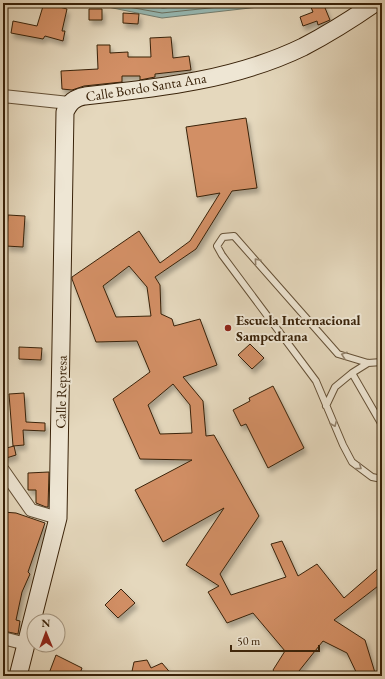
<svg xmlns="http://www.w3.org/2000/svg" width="385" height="679" viewBox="0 0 385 679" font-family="'EB Garamond',serif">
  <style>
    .water { fill: #96b9b4; stroke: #717d70 }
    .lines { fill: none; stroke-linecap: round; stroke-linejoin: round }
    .shore { stroke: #686e5e; stroke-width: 1 }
    .building { fill: #d28f65; stroke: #392209; fill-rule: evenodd; filter: url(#shadow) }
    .lane-casing { stroke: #645036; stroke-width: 8 }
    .street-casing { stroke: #645036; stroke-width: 14 }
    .secondary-casing { stroke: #392209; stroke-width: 19 }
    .lane { stroke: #eee6d4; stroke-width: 6 }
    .street { stroke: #eee6d4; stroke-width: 12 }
    .secondary { stroke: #eee6d4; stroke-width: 17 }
    .oneway { stroke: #94846e }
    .poi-dot { fill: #8f2418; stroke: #eee6d4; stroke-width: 1.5 }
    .labels { text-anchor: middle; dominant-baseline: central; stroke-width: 4; stroke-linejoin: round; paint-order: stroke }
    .street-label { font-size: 14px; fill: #392209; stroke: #eee6d4 }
    .poi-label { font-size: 14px; font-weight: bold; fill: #392209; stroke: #eee6d4; text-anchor: start }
  </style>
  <defs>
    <filter id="shadow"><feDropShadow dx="2.5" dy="4.5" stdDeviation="2" flood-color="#0004"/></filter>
  </defs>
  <rect width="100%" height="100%" fill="#e5d8bd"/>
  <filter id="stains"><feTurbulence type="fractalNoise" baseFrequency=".005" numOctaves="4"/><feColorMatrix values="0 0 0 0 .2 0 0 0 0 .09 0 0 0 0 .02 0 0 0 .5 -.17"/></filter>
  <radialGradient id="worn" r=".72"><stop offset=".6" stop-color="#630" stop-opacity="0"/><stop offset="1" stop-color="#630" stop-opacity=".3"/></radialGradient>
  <path class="water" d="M88,3H294L162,18Z"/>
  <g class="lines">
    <path class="shore" d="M106,3L162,13L257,3
      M133,3L163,8L212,3"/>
  </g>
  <path class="building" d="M44,3L67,9L62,31H65L63,41L45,36L43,39L11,33L13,21L37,26Z
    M315,3H323L330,20L318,25L317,21L303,26L300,17L313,12L310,5Z
    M89,9H102V20H89Z
    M123,13L139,14L138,24L123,23Z
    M171,37L173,58L189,56L191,70L155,74V77L140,80V76H122V82L84,86L72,90L62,89L61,71L98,69L97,45H110V53L128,52V57H151L150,38Z
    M246,118L257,188L232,191L196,249L155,277L160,285L161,314L172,319L174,326L200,319L217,365L183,377L203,401L206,436L214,435L259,516L220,574L231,595L286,577L271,544L282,541L298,576L317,564L344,598L382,565V583L334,620L365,640L376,676H358L347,653L323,641L299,671L303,676H277L273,670L285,651L253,613L227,623L208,592L219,586L186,565L224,508L163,542L135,490L192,460L140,459L113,399L150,372L137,341L96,342L72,279V277L139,231L160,263L190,241L220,193L197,197L186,127ZM129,266L147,287L151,316L116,317L103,286ZM173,384L190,405L192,433L160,434L148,405Z
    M8,215L25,216L23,247L6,246Z
    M250,344L264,358L252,369L238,355Z
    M19,347L42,348L41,360L19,359Z
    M273,386L304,448L268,468L246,424L241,426L233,410L250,401L249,398Z
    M24,393L26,422L45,423V431L23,430L24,445L13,446L9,394Z
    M14,446L16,455L3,459V449Z
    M49,472L48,507H46L36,503V490H28V473Z
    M3,512L16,513L45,523L28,572L30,574L22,592L16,620L20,621L18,634L3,631L7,601L3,600Z
    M121,589L135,603L118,618L105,605Z
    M56,655L82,668L79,676H48Z
    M147,660L151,668L162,663L173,676H131L134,662Z"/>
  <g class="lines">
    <defs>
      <path id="lane" d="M382,362L368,363L338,354L234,236L223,237L217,246L222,255L316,381L343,445L352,462L372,477L382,479
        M352,373L382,425
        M326,406L335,387L352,373L368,363"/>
      <path id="street" d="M3,96L69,103
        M3,470L31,510L58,518
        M3,638L26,644"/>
      <path id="secondary" d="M18,676L58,518L65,112C70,102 74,98 85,96C159,88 235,80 303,47C328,34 352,19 375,3"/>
    </defs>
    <use href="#lane" class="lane-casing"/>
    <use href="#street" class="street-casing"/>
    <use href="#secondary" class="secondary-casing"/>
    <use href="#lane" class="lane"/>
    <use href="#street" class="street"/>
    <use href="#secondary" class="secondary"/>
  </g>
  <defs><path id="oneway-chevron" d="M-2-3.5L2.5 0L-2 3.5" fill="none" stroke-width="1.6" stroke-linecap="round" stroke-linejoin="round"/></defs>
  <g class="oneway">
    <use href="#oneway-chevron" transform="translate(257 261) rotate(-131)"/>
    <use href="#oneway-chevron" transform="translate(344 355) rotate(-161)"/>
    <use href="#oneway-chevron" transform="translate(334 424) rotate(67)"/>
    <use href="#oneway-chevron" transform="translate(359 467) rotate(36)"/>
  </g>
  <circle class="poi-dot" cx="228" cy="328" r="4"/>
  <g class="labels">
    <g class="street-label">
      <text transform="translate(146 87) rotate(-9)">Calle Bordo Santa Ana</text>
      <text transform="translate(61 392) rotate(-89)">Calle Represa</text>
    </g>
    <g class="poi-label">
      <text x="236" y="320">Escuela Internacional<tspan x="236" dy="16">Sampedrana</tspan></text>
    </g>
  </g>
  <rect width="385" height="679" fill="none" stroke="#e5d8bd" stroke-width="16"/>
  <rect x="4" y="4" width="377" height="671" fill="none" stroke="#392209" stroke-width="2"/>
  <rect x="8" y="8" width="369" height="663" fill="none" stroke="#392209"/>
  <g transform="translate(46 633) rotate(359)"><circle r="19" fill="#eee6d4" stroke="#a69883"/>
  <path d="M0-3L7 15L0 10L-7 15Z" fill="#8f2418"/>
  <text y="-6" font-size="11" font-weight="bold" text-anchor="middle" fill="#392209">N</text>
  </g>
  <path d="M231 645v6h88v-6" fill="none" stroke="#392209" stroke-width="2"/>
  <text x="237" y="645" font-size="12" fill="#392209" stroke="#eee6d4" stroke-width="3" paint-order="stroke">50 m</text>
  <rect width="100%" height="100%" filter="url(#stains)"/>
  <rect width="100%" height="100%" fill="url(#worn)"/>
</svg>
